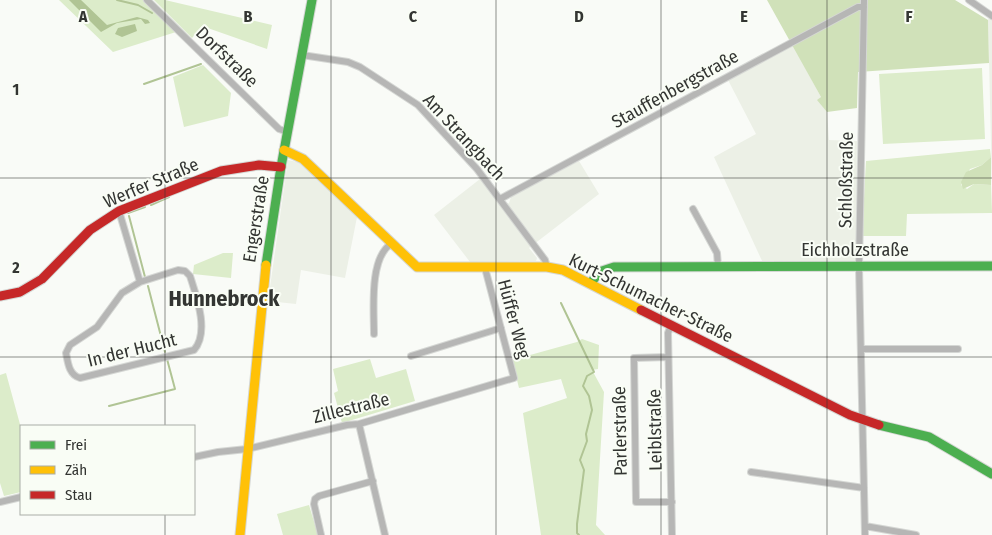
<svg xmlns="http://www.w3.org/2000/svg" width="992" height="535" viewBox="0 0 992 535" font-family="'Fira Sans Condensed',sans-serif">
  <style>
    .built { fill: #ecf0e6 }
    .green { fill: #dcecca }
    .forest { fill: #d0e1b9 }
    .water { fill: #b0c494 }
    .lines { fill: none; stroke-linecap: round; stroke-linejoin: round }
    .stream { stroke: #b0c494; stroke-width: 2 }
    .street-casing { stroke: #d5d7d4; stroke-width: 8 }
    .fast-casing { stroke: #d5d7d4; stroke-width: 11 }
    .slow-casing { stroke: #d5d7d4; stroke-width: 11 }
    .jam-casing { stroke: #d5d7d4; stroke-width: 11 }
    .street { stroke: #b6b6b5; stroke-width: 6 }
    .fast { stroke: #4caf50; stroke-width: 9 }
    .slow { stroke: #ffc107; stroke-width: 9 }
    .jam { stroke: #c62828; stroke-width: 9 }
    .grid { fill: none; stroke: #333532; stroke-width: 1; stroke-opacity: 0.55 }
    .labels { text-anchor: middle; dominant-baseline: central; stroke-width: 4; stroke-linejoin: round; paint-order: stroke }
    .street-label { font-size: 18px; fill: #333532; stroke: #f9fdf5 }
    .district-label { font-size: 22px; font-weight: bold; fill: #333532; stroke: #f9fdf5 }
    .grid-label { font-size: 16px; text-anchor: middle; font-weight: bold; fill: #333532; stroke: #f9fdf5; stroke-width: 4; stroke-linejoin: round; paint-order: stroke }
  </style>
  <rect width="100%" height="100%" fill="#f9fbf7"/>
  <path class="built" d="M992,11V185L988,20Z
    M793,45L821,97L818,100L827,112L829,140L857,141L856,262L763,263L714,157L756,134L728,80Z
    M288,160L302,163L357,217L345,278L301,270L296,304L268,301Z
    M579,161L599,194L529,248L537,258L536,261L470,262L434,215L480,179L501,206L509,203L511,197Z"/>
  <path class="green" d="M59,0H143L176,32L113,52Z
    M154,0H165L272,25L267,49L202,26L192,38Z
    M203,65L231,93L228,116L184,127L173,77Z
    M982,68L985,139L883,144L879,74Z
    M990,149L991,157L982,165L970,169L961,185L967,189L974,184L991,185L992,213L907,214L906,236H862L866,161Z
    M223,253H233L231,278L193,274L194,265Z
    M582,339L599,345L598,369L592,370L604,392L596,525L605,535H541L523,413L567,398L561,379L519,388L512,360L577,342Z
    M370,359L376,378L406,369L415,401L342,423L334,393L338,391L333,369Z
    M6,373L21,428V492L4,496L0,483V375Z
    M309,505L318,535H283L277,514Z"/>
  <path class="forest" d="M767,0H955L988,20L989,63L858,72L857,108L827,112L817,100L821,97Z
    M991,157V185L974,184L963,189L961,182L966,172L982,165Z"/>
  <path class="water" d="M69,0H81L107,25L137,17L148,20L150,23L145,24L141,19L117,23L101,32Z
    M135,24L137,31L122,37L115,34L118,28Z"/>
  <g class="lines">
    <path class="stream" d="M117,0L138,5L152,13
      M144,84L201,64
      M151,205L169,197
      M128,213L145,207
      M129,216L145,277
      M148,286L165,352
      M561,303L594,372L587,376L583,386L589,396L592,410L586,434L587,441L580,460L584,470L577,524V533L579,535
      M109,406L175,389L167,359"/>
    <defs>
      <path id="street" d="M147,0L279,129L288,132
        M864,0L859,267L865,535
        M969,0L992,16
        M302,55L348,62L360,67L418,105L477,169L545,260L547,267
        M500,199L858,7H864
        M693,209L717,253L718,266
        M119,211L140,282
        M178,270L185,271L190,276C196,295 210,332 194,350L80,378C69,375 68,363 66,353L70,345L97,327L122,293L140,282Z
        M671,325L668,333L672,535
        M374,334C374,310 369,258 391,244
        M862,349H958
        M411,356L501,328
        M668,357L634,358L636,502H672
        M359,424L385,535
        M194,457L218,452L247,449L347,425L359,424L514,378L485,268
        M751,472L864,488
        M0,502L21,497
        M865,526L916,535
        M321,535L314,504L315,499L319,496L373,481"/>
      <path id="fast" d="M266,265L281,167L312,0
        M591,283L599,272L614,267L992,266
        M879,425L929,437L992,474"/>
      <path id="slow" d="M284,150L303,159L417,267H547L563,270L641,310
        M240,535L266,265"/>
      <path id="jam" d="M0,296L20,292L42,279L90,230L119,211L221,171L259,165L281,167
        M641,310L850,415L879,425"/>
    </defs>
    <use href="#street" class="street-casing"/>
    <use href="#fast" class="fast-casing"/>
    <use href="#slow" class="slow-casing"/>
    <use href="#jam" class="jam-casing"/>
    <use href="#street" class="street"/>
    <use href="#fast" class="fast"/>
    <use href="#slow" class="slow"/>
    <use href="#jam" class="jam"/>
  </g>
  <path class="grid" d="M165,0V426M331,0V535M496,0V535M661,0V535M827,0V535M0,178H992M0,357H992M165,514V535"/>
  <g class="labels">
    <g class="street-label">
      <text transform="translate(227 57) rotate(44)">Dorfstraße</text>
      <text transform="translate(675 89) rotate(-29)">Stauffenbergstraße</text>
      <text transform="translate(464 137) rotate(47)">Am Strangbach</text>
      <text transform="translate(846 180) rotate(-89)">Schloßstraße</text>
      <text transform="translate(151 183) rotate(-23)">Werfer Straße</text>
      <text transform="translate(256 219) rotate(-81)">Engerstraße</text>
      <text x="855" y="250">Eichholzstraße</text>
      <text transform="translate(651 298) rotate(26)">Kurt-Schumacher-Straße</text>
      <text transform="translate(514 319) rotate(75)">Hüffer Weg</text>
      <text transform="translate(132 350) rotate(-14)">In der Hucht</text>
      <text transform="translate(351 408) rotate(-14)">Zillestraße</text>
      <text transform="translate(655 430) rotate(-91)">Leiblstraße</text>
      <text transform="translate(620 431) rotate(-91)">Parlerstraße</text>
    </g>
    <g class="district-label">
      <text x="224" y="298">Hunnebrock</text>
    </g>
  </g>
  <g class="grid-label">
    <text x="83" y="22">A</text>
    <text x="248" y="22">B</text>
    <text x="413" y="22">C</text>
    <text x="579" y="22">D</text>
    <text x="744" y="22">E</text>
    <text x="909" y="22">F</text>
    <text x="16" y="95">1</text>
    <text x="16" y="273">2</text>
  </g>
  <rect x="20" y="425" width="175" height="90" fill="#f9fdf5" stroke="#aaada7"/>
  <rect x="30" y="441" width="25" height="8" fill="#4caf50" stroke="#aaada7"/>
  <text x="65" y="450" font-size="15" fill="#333532">Frei</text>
  <rect x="30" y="466" width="25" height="8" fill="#ffc107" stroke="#aaada7"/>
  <text x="65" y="475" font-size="15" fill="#333532">Zäh</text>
  <rect x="30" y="491" width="25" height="8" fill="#c62828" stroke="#aaada7"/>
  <text x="65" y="500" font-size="15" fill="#333532">Stau</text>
</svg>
